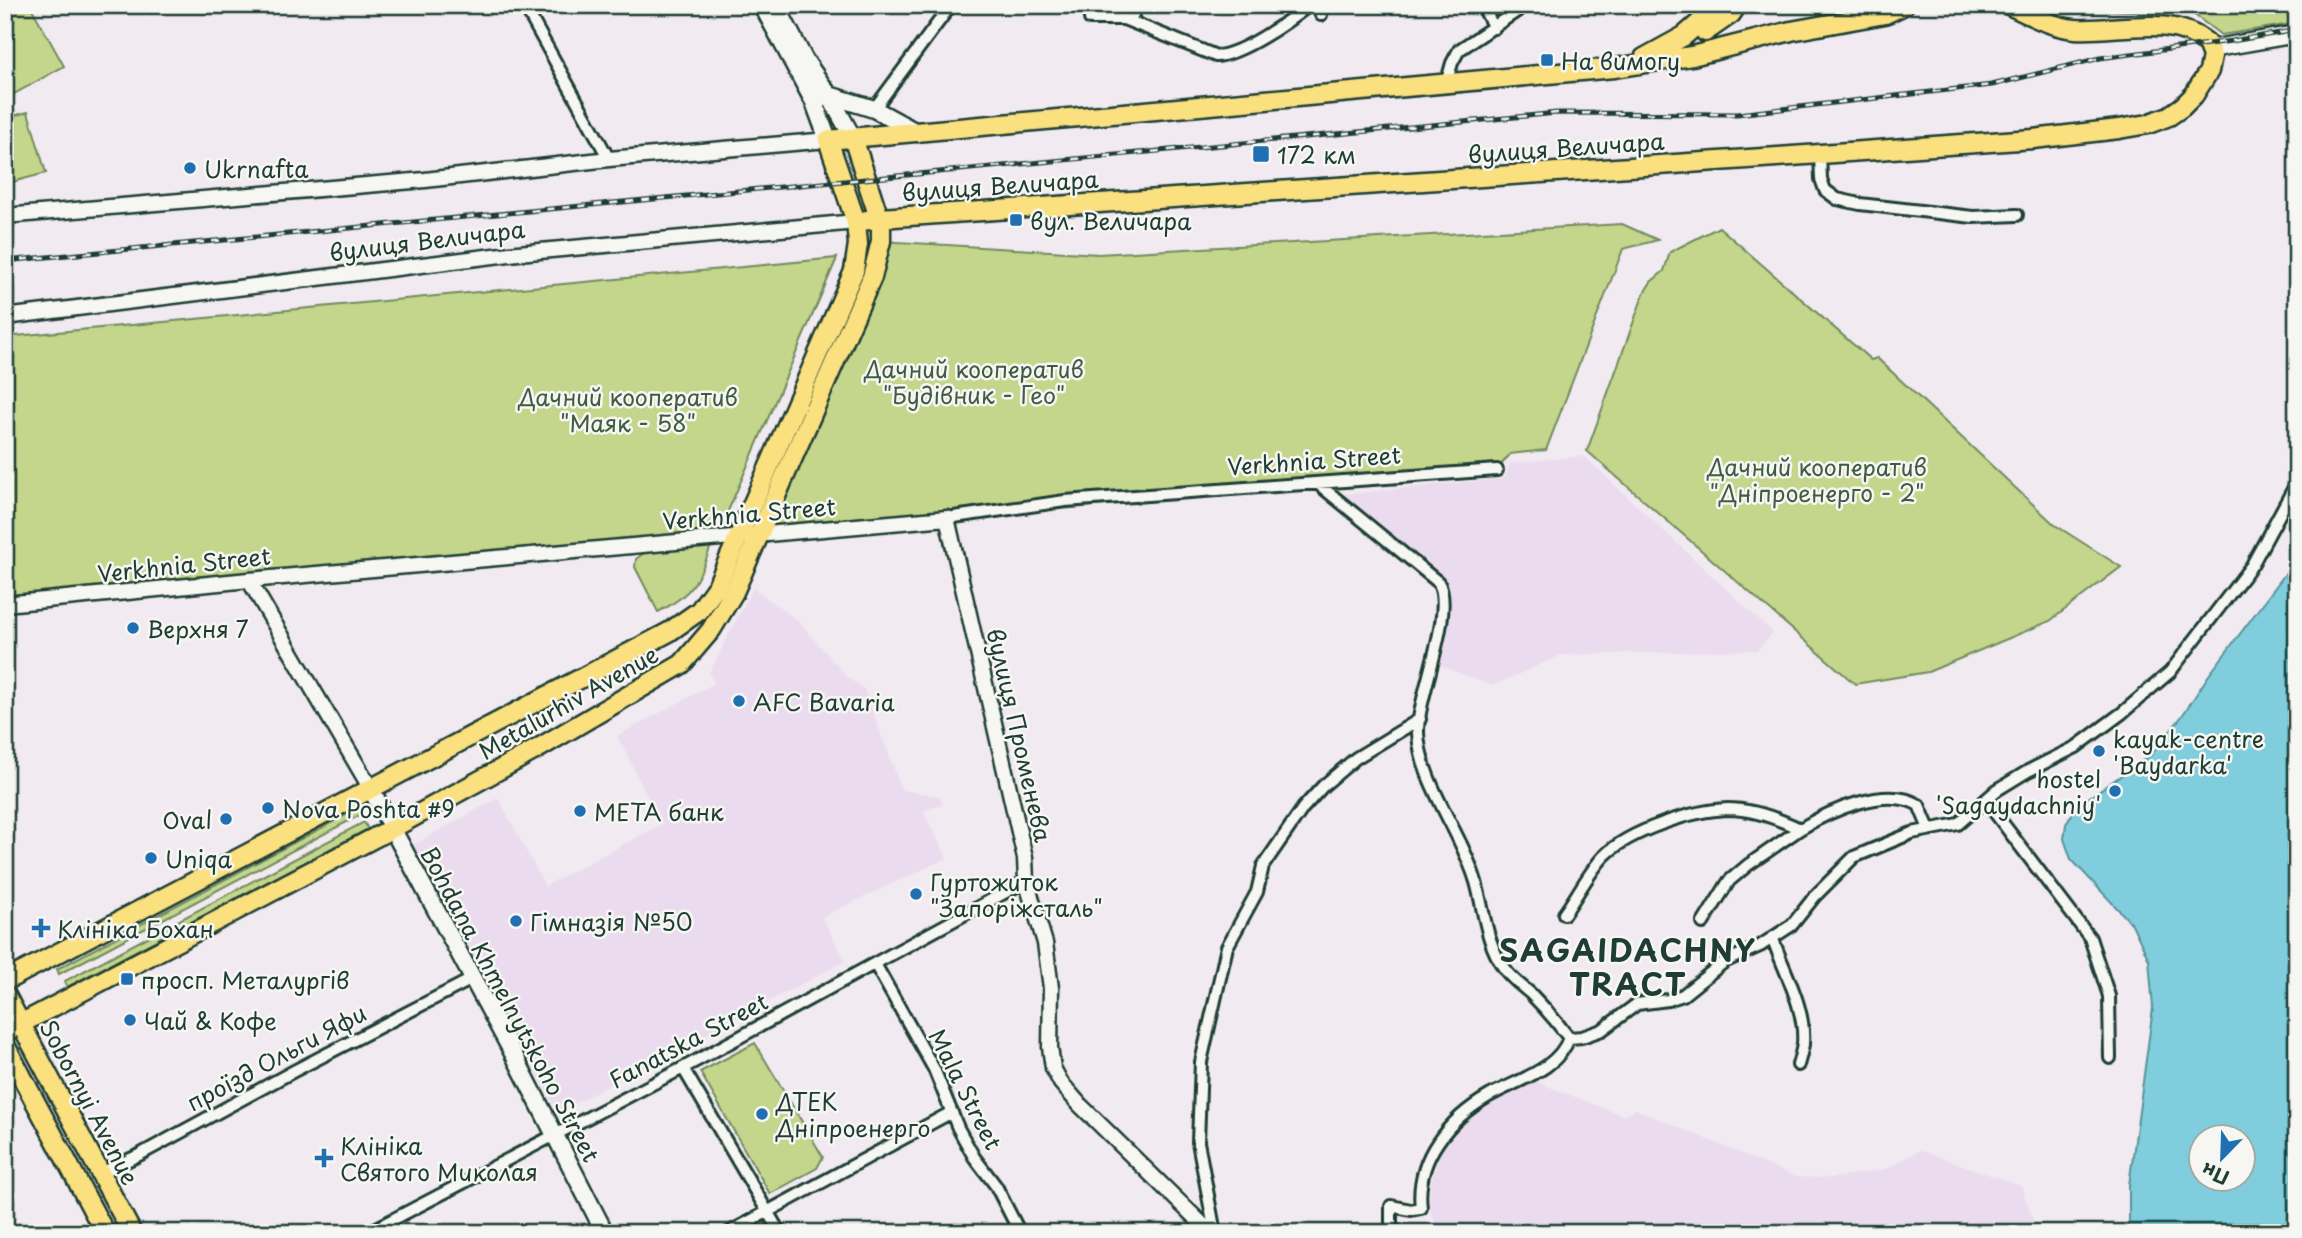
<svg xmlns="http://www.w3.org/2000/svg" width="2302" height="1238" viewBox="0 0 2302 1238" font-family="'Playpen Sans',sans-serif">
  <style>
    .built { fill: #eadcee }
    .green { fill: #c3d68b; stroke: #718a60; stroke-width: 2 }
    .water { fill: #7fcddd; stroke: #599399; stroke-width: 2; fill-rule: evenodd }
    .lines { fill: none; stroke-linecap: round; stroke-linejoin: round }
    .minor-casing { stroke: #1f3d34; stroke-width: 16 }
    .tertiary-casing { stroke: #1f3d34; stroke-width: 19 }
    .secondary-casing { stroke: #1f3d34; stroke-width: 21 }
    .primary-casing { stroke: #1f3d34; stroke-width: 23 }
    .minor { stroke: #f6f6f2; stroke-width: 10 }
    .tertiary { stroke: #f6f6f2; stroke-width: 14 }
    .secondary { stroke: #f6f6f2; stroke-width: 16 }
    .primary { stroke: #fbe080; stroke-width: 18 }
    .rail-casing { stroke: #1f3d34; stroke-width: 5 }
    .rail { stroke: #f6f6f2; stroke-width: 2.5; stroke-dasharray: 8; stroke-linecap: butt }
    .poi-dot { fill: #1f6fb2; stroke: #f6f6f2; stroke-width: 2.5 }
    .labels { text-anchor: middle; dominant-baseline: central; stroke-width: 5; stroke-linejoin: round; paint-order: stroke }
    .poi-label { font-size: 23px; fill: #1f3d34; stroke: #f6f6f2; text-anchor: start }
    .street-label { font-size: 23px; fill: #1f3d34; stroke: #f6f6f2 }
    .park-label { font-size: 23px; fill: #405c45; stroke: #f6f6f2 }
    .district-label { font-size: 30px; font-weight: bold; letter-spacing: 2px; fill: #1f3d34; stroke: #f6f6f2 }
  </style>
  <rect width="100%" height="100%" fill="#f1eaf0"/>
  <filter id="ink" filterUnits="userSpaceOnUse"><feTurbulence type="fractalNoise" baseFrequency=".0143" numOctaves="2"/><feDisplacementMap in="SourceGraphic" scale="14" xChannelSelector="R" yChannelSelector="G"/><feConvolveMatrix kernelMatrix="1 2 1 2 8 2 1 2 1" color-interpolation-filters="sRGB"/></filter>
  <g filter="url(#ink)">
    <path class="built" d="M1584,456L1773,633L1757,650L1561,655L1492,686L1439,665L1451,609L1445,583L1339,495L1505,478L1510,463Z
      M753,588L797,620L847,677L864,689L902,790L939,796L943,804L923,811L947,858L822,917L845,961L558,1112L413,845L498,798L545,886L662,824L617,736L715,683L709,673Z
      M1534,1081L1624,1116L1635,1109L1796,1177L1834,1178L1886,1169L1920,1150L2021,1186L2038,1233H1439L1429,1207L1431,1181L1442,1148L1461,1125L1496,1099Z"/>
    <path class="green" d="M5,5H30L64,66L5,99Z
      M2041,5H2297V23L2221,35L2192,13L2106,10L2055,11Z
      M28,112L46,173L5,184V118Z
      M1622,224L1658,240L1623,249L1546,450L1510,454L1497,470L758,536L881,241L1099,254Z
      M1719,227L1871,360L1877,358L2055,525L2121,567L2050,621L1928,672L1855,684L1587,451L1644,293L1651,282L1664,271L1670,252Z
      M837,258L719,532L5,596V337Z
      M711,546C699,580 692,595 658,612L635,567L636,559L644,553Z
      M357,809L360,815L59,974L57,969Z
      M364,822L368,829L67,987L65,981Z
      M755,1043L823,1157L817,1168L770,1194L700,1072Z"/>
    <path class="water" d="M2297,558V1233H2125L2129,1221V1185L2153,1008L2149,960L2132,924L2071,859L2064,839L2066,824L2078,805L2151,755L2182,716L2209,675ZM2200,1136H2242V1178H2200Z"/>
    <g class="lines">
      <defs>
        <path id="minor" d="M524,5L609,159
          M1318,5L1321,15
          M1482,5L1494,28
          M1090,19H1124L1216,56C1241,55 1288,22 1309,5
          M1130,21L1137,5
          M1446,84L1452,63L1459,50L1526,5
          M874,109L951,5
          M1820,154L1821,179L1825,190L1837,199L1860,204L1973,217L2017,215
          M1317,483L1438,582C1456,611 1417,696 1418,733C1420,782 1462,833 1476,882C1484,910 1486,943 1504,968C1510,978 1522,986 1531,994C1545,1008 1557,1022 1569,1038C1558,1070 1517,1080 1489,1096C1449,1119 1415,1159 1421,1208L1411,1210L1391,1206V1233
          M947,518L1065,501L1497,470
          M1986,801L2090,938L2109,996L2110,1058
          M1800,829C1830,811 1886,785 1919,805L1929,829
          M1564,914C1577,896 1589,872 1604,856C1629,831 1693,810 1728,809C1753,809 1779,819 1800,829L1748,865L1729,881L1703,923
          M1773,939C1784,972 1806,1008 1803,1044C1802,1051 1800,1058 1798,1065
          M875,964L934,1069L958,1128L974,1157L996,1186L1020,1233
          M1569,1038L1582,1037L1602,1030L1637,1004L1668,1000L1683,995L1724,962L1760,946L1792,925L1815,896L1854,857L1912,833L1958,824L1997,790L2028,771L2076,747L2122,713L2170,672L2252,565L2297,482
          M683,1068L780,1233
          M101,1173L139,1155L294,1071L472,979
          M367,1233L683,1068L1026,881
          M728,1233L952,1112
          M1215,1233L1198,1142L1201,1062L1227,947L1257,892L1263,866L1303,808L1323,786L1356,758L1420,719"/>
        <path id="tertiary" d="M5,216L425,180L609,159L828,140
          M5,317L518,253L856,222
          M249,580L371,789
          M5,604L249,580L947,518L1025,858L1026,881L1045,943L1051,988L1050,1047L1053,1068L1061,1083L1080,1105L1211,1233"/>
        <path id="secondary" d="M762,5L814,102L828,140
          M776,5L804,59L829,95L853,138
          M2210,49L2297,34
          M824,98L829,95L874,109L918,133
          M371,789L515,1057L605,1233"/>
        <path id="primary" d="M1705,32L1731,14L1737,5
          M1644,58L1684,36L1720,5
          M856,222L880,218L1820,154L2033,139L2119,129L2148,124L2169,116L2182,107L2194,95L2209,71L2212,56L2207,43C2170,13 2118,32 2075,29C2052,27 2030,15 2009,5
          M5,981L669,632L699,611L717,586L854,271L858,244L856,222L828,140L1614,68L1692,56L1791,31L1885,14L1904,5
          M5,994L132,1233
          M5,1032L393,828L537,749L682,664L711,630L734,592L872,277L881,241V224L853,138
          M5,1045L105,1233"/>
      </defs>
      <use href="#minor" class="minor-casing"/>
      <use href="#tertiary" class="tertiary-casing"/>
      <use href="#secondary" class="secondary-casing"/>
      <use href="#primary" class="primary-casing"/>
      <use href="#minor" class="minor"/>
      <use href="#tertiary" class="tertiary"/>
      <use href="#secondary" class="secondary"/>
      <use href="#primary" class="primary"/>
      <defs>
        <path id="rail" d="M5,261L1557,113L1737,114L1992,85L2100,58L2232,41L2297,30"/>
      </defs>
      <use href="#rail" class="rail-casing"/>
      <use href="#rail" class="rail"/>
    </g>
  </g>
  <g class="poi-dot">
    <rect x="1540" y="53" width="14" height="14" rx="3.5"/>
    <rect x="1252" y="145" width="18" height="18" rx="3.5"/>
    <circle cx="190" cy="168" r="7"/>
    <rect x="1009" y="213" width="14" height="14" rx="3.5"/>
    <circle cx="133" cy="628" r="7"/>
    <circle cx="739" cy="701" r="7"/>
    <circle cx="2099" cy="751" r="7"/>
    <circle cx="2115" cy="791" r="7"/>
    <circle cx="268" cy="808" r="7"/>
    <circle cx="580" cy="811" r="7"/>
    <circle cx="226" cy="819" r="7"/>
    <circle cx="151" cy="858" r="7"/>
    <circle cx="916" cy="894" r="7"/>
    <circle cx="516" cy="921" r="7"/>
    <path d="M37.5 917.5h7v7h7v7h-7v7h-7v-7h-7v-7h7z"/>
    <rect x="120" y="972" width="14" height="14" rx="3.5"/>
    <circle cx="130" cy="1020" r="7"/>
    <circle cx="762" cy="1114" r="7"/>
    <path d="M320.5 1147.5h7v7h7v7h-7v7h-7v-7h-7v-7h7z"/>
  </g>
  <g class="labels">
    <g class="poi-label">
      <text x="1561" y="60">На вимогу</text>
      <text x="1277" y="154">172 км</text>
      <text x="204" y="168">Ukrnafta</text>
      <text x="1030" y="220">вул. Величара</text>
      <text x="147" y="628">Верхня 7</text>
      <text x="753" y="701">AFC Bavaria</text>
      <text x="2113" y="738">kayak-centre<tspan x="2113" dy="26">'Baydarka'</tspan></text>
      <text x="2101" y="778" text-anchor="end">hostel<tspan x="2101" dy="26">'Sagaydachniy'</tspan></text>
      <text x="282" y="808">Nova Poshta #9</text>
      <text x="594" y="811">МЕТА банк</text>
      <text x="212" y="819" text-anchor="end">Oval</text>
      <text x="165" y="858">Uniqa</text>
      <text x="930" y="881">Гуртожиток<tspan x="930" dy="26">"Запоріжсталь"</tspan></text>
      <text x="530" y="921">Гімназія №50</text>
      <text x="57" y="928">Клініка Бохан</text>
      <text x="141" y="979">просп. Металургів</text>
      <text x="144" y="1020">Чай &amp; Кофе</text>
      <text x="776" y="1101">ДТЕК<tspan x="776" dy="26">Дніпроенерго</tspan></text>
      <text x="340" y="1145">Клініка<tspan x="340" dy="26">Святого Миколая</tspan></text>
    </g>
    <g class="street-label">
      <text transform="translate(1566 147) rotate(-4)">вулиця Величара</text>
      <text transform="translate(1000 185) rotate(-4)">вулиця Величара</text>
      <text transform="translate(427 240) rotate(-7)">вулиця Величара</text>
      <text transform="translate(1314 460) rotate(-4)">Verkhnia Street</text>
      <text transform="translate(749 513) rotate(-5)">Verkhnia Street</text>
      <text transform="translate(184 564) rotate(-6)">Verkhnia Street</text>
      <text transform="translate(568 702) rotate(-30)">Metalurhiv Avenue</text>
      <text transform="translate(1020 735) rotate(77)">вулиця Променева</text>
      <text transform="translate(511 1004) rotate(62)">Bohdana Khmelnytskoho Street</text>
      <text transform="translate(688 1040) rotate(-28)">Fanatska Street</text>
      <text transform="translate(276 1057) rotate(-28)">проїзд Ольги Яфи</text>
      <text transform="translate(966 1089) rotate(63)">Mala Street</text>
      <text transform="translate(90 1102) rotate(62)">Sobornyi Avenue</text>
    </g>
    <g class="park-label">
      <text x="974" y="368">Дачний кооператив<tspan x="974" dy="26">"Будівник - Гео"</tspan></text>
      <text x="628" y="396">Дачний кооператив<tspan x="628" dy="26">"Маяк - 58"</tspan></text>
      <text x="1817" y="466">Дачний кооператив<tspan x="1817" dy="26">"Дніпроенерго - 2"</tspan></text>
    </g>
    <g class="district-label">
      <text x="1628" y="949">SAGAIDACHNY<tspan x="1628" dy="34">TRACT</tspan></text>
    </g>
  </g>
  <rect width="2302" height="1238" fill="none" stroke="#f6f6f2" stroke-width="28"/>
  <rect x="14" y="14" width="2274" height="1210" fill="none" stroke="#1f3d34" stroke-width="2.5" filter="url(#ink)"/>
  <g transform="translate(2222 1158) rotate(203)"><circle r="33" fill="#f6f6f2" stroke="#a0aca6" stroke-width="2"/>
  <path d="M0-5L12 26L0 18L-12 26Z" fill="#1f6fb2"/>
  <text y="-10" font-size="19" font-weight="bold" text-anchor="middle" fill="#1f3d34">Пн</text>
  </g>
</svg>
